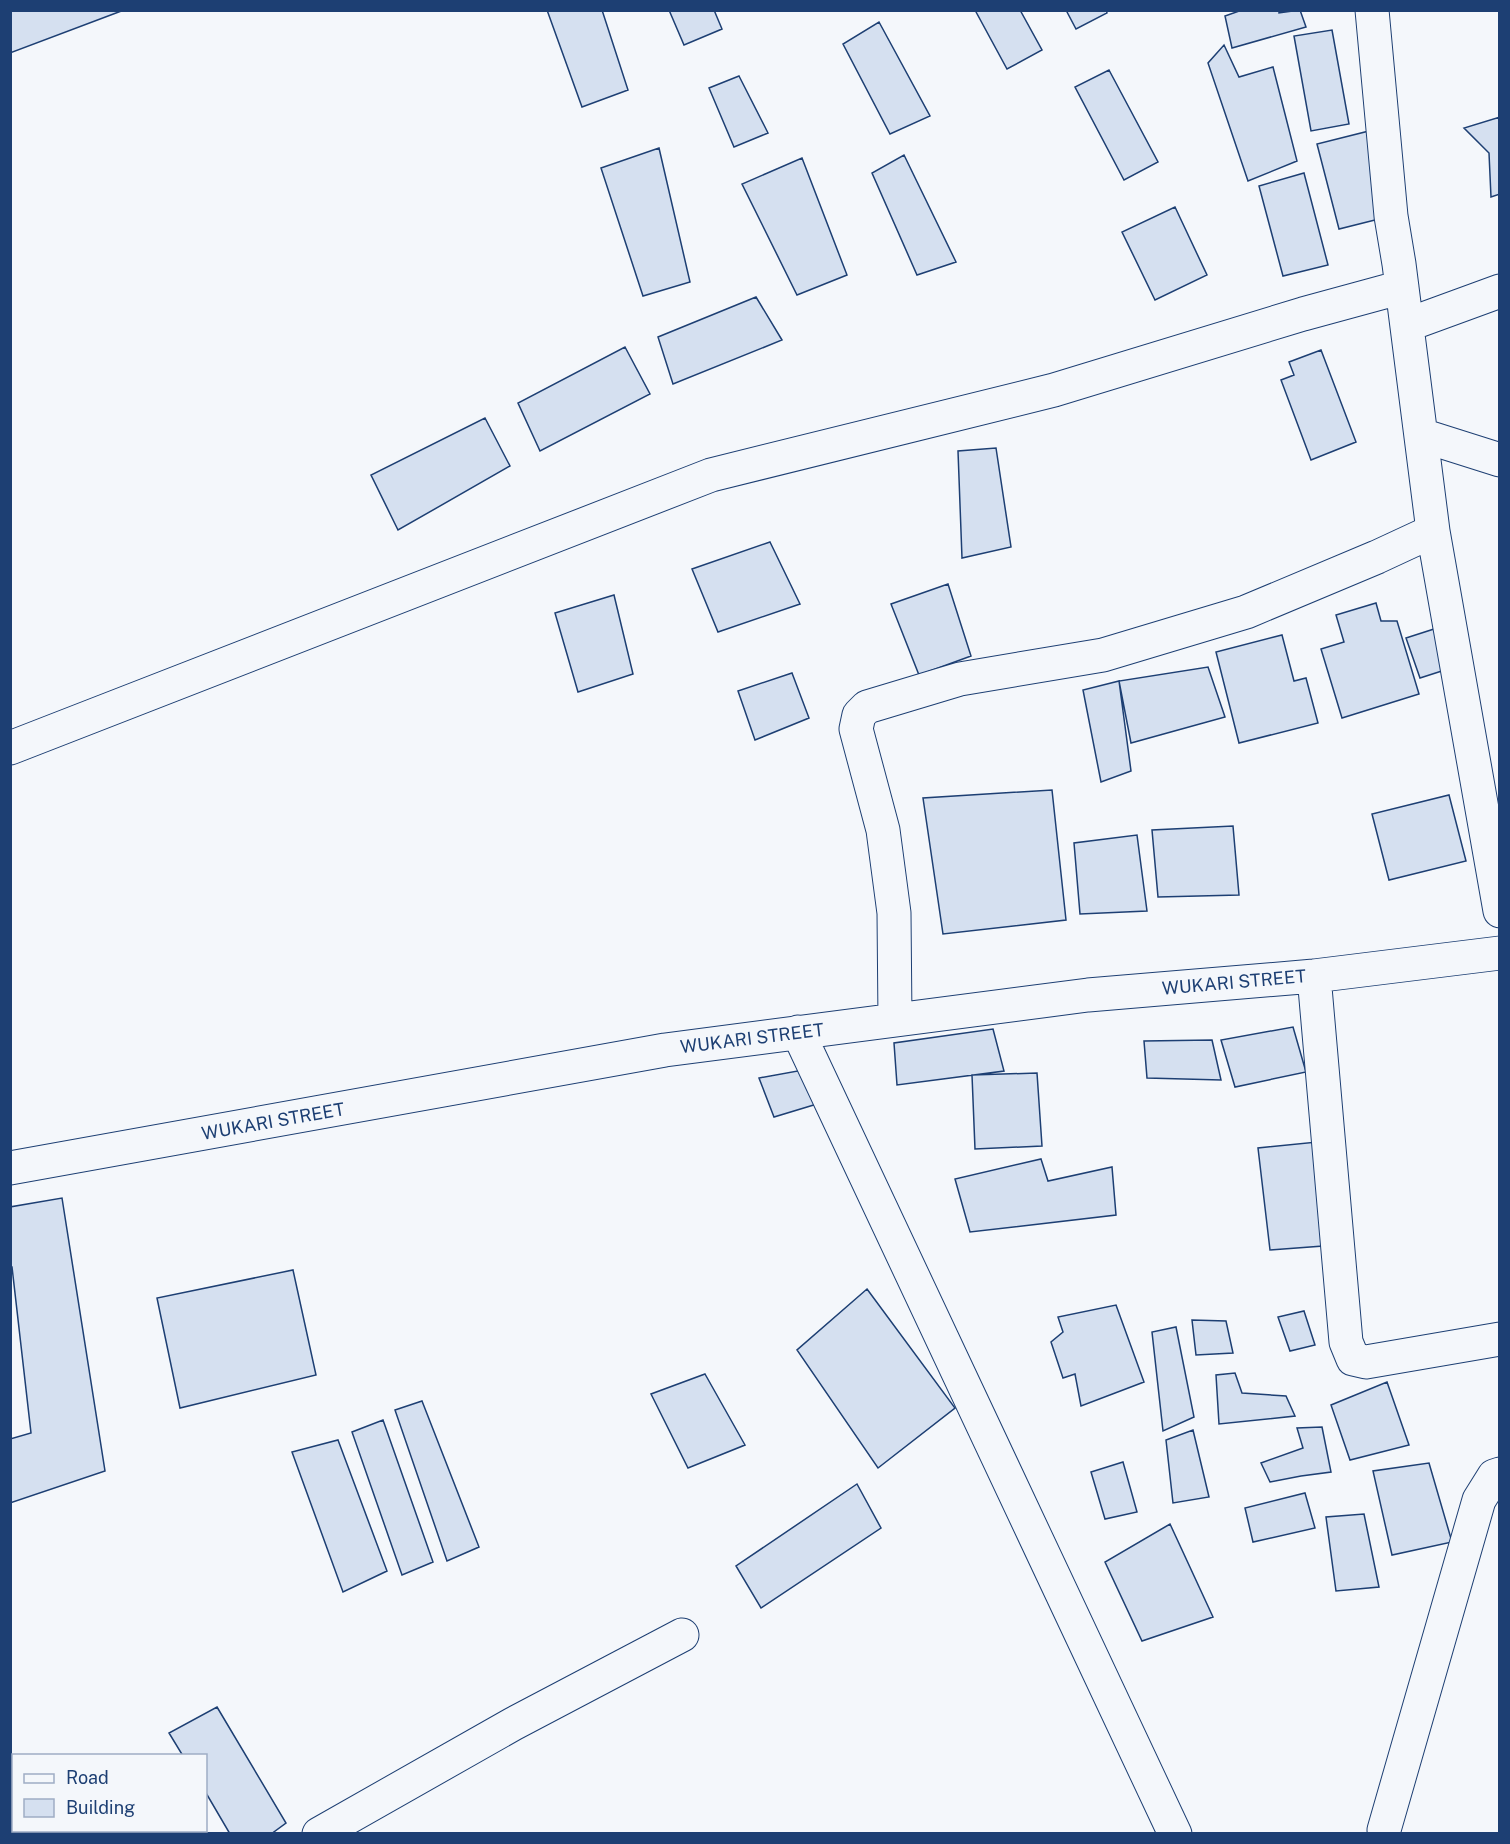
<svg xmlns="http://www.w3.org/2000/svg" width="1510" height="1844" viewBox="0 0 1510 1844" font-family="'Public Sans',sans-serif">
  <style>
    .building { fill: #d5e0f0; stroke: #1d3f73; stroke-width: 1.5 }
    .lines { fill: none; stroke-linecap: round; stroke-linejoin: round }
    .minor-casing { stroke: #1d3f73; stroke-width: 35 }
    .minor { stroke: #f4f7fb; stroke-width: 33 }
    .labels { text-anchor: middle; dominant-baseline: central; stroke-width: 4.5; stroke-linejoin: round; paint-order: stroke }
    .street-label { font-size: 18px; fill: #1d3f73; stroke: #f4f7fb }
  </style>
  <rect width="100%" height="100%" fill="#f4f7fb"/>
  <path class="building" d="M10,10H124L10,53Z
    M547,10H602L628,90L582,107Z
    M669,10H714L722,29L684,45Z
    M975,10H1020L1042,50L1007,69Z
    M1066,10H1106L1107,13L1076,29Z
    M1242,10H1279V13L1300,10L1306,27L1232,48L1225,16Z
    M879,22L930,116L890,134L843,44Z
    M1332,30L1349,124L1311,131L1294,36Z
    M1224,45L1239,77L1273,67L1297,161L1248,181L1208,63Z
    M1109,70L1158,162L1124,180L1075,87Z
    M739,76L768,133L734,147L709,88Z
    M1500,117V194L1491,197L1489,153L1464,128Z
    M1369,131L1391,216L1339,229L1317,144Z
    M659,148L690,282L643,296L601,168Z
    M904,155L956,262L917,275L872,173Z
    M802,158L847,275L797,295L742,184Z
    M1304,173L1328,265L1283,276L1259,186Z
    M1175,207L1207,275L1155,300L1122,232Z
    M756,297L782,340L673,384L658,337Z
    M625,347L650,394L540,451L518,403Z
    M1321,350L1356,442L1311,460L1281,380L1294,375L1289,362Z
    M485,418L510,466L398,530L371,475Z
    M996,448L1011,547L962,558L958,451Z
    M770,542L800,604L718,632L692,569Z
    M948,584L971,656L919,675L891,604Z
    M614,595L633,674L578,692L555,613Z
    M1376,603L1381,621H1397L1419,694L1342,718L1321,649L1344,642L1336,615Z
    M1434,629L1448,669L1420,678L1406,638Z
    M1282,635L1294,681L1306,678L1318,723L1239,743L1216,652Z
    M1208,667L1225,717L1131,743L1119,681Z
    M792,673L809,718L755,740L738,691Z
    M1119,681L1131,771L1101,782L1083,690Z
    M1052,790L1066,920L943,934L923,798Z
    M1449,795L1466,861L1389,880L1372,814Z
    M1233,826L1239,895L1158,897L1152,830Z
    M1137,835L1147,911L1080,914L1074,843Z
    M1293,1027L1306,1072L1235,1087L1221,1040Z
    M993,1029L1004,1071L897,1085L894,1043Z
    M1212,1040L1221,1080L1147,1078L1144,1041Z
    M803,1070L817,1104L774,1117L759,1078Z
    M1037,1073L1042,1146L975,1149L972,1075Z
    M1317,1142L1323,1246L1270,1250L1258,1148Z
    M1041,1159L1048,1181L1112,1167L1116,1215L970,1232L955,1179Z
    M62,1198L105,1471L10,1503V1439L31,1433L12,1267H10V1207Z
    M293,1270L316,1375L180,1408L157,1298Z
    M867,1289L955,1408L878,1468L797,1350Z
    M1116,1305L1144,1382L1081,1406L1075,1374L1063,1378L1051,1342L1063,1332L1058,1317Z
    M1304,1311L1315,1345L1290,1351L1278,1317Z
    M1192,1320L1226,1321L1233,1353L1196,1355Z
    M1176,1327L1194,1417L1163,1431L1152,1332Z
    M1235,1373L1242,1393L1286,1396L1295,1416L1219,1424L1216,1375Z
    M705,1374L745,1445L688,1468L651,1394Z
    M1387,1382L1409,1445L1350,1460L1331,1405Z
    M422,1401L479,1547L447,1561L395,1410Z
    M383,1420L433,1562L402,1575L352,1432Z
    M1322,1427L1331,1472L1301,1476L1270,1482L1261,1463L1303,1448L1297,1428Z
    M1193,1430L1209,1497L1173,1503L1166,1440Z
    M338,1440L387,1571L343,1592L292,1452Z
    M1123,1462L1137,1512L1105,1519L1091,1472Z
    M1429,1463L1452,1542L1392,1555L1373,1471Z
    M857,1484L881,1528L761,1608L736,1566Z
    M1305,1493L1315,1528L1253,1542L1245,1508Z
    M1364,1514L1379,1587L1336,1591L1326,1517Z
    M1170,1524L1213,1617L1142,1641L1105,1562Z
    M217,1707L286,1823L271,1834H230L206,1793V1756H183L169,1733Z"/>
  <g class="lines">
    <defs>
      <path id="minor" d="M1372,10L1391,216L1399,264L1433,531L1500,911
        M1407,325L1500,291
        M1421,435L1500,460
        M10,748L711,475L1054,390L1303,314L1402,287
        M1314,976L1346,1342L1353,1359L1366,1362L1500,1339
        M895,1020L894,913L883,830L856,729L859,715L867,707L960,679L1103,655L1246,612L1377,557L1433,531
        M798,1032L1175,1834
        M10,1168L665,1050L1088,995L1314,976L1500,953
        M1384,1830L1479,1500L1494,1476L1500,1474
        M319,1834L513,1724L682,1635"/>
    </defs>
    <use href="#minor" class="minor-casing"/>
    <use href="#minor" class="minor"/>
  </g>
  <g class="labels">
    <g class="street-label">
      <text transform="translate(1234 982) rotate(-5)">WUKARI STREET</text>
      <text transform="translate(752 1038) rotate(-7)">WUKARI STREET</text>
      <text transform="translate(273 1121) rotate(-10)">WUKARI STREET</text>
    </g>
  </g>
  <rect width="1510" height="1844" fill="none" stroke="#1d3f73" stroke-width="24"/>
  <rect x="12" y="1754" width="195" height="78" fill="#f4f7fb" stroke="#9eadc5" stroke-width="1.5"/>
  <rect x="24" y="1774" width="30" height="9" fill="#f4f7fb" stroke="#9eadc5" stroke-width="1.5"/>
  <text x="66" y="1784" font-size="18" fill="#1d3f73">Road</text>
  <rect x="24" y="1799" width="30" height="18" fill="#d5e0f0" stroke="#9eadc5" stroke-width="1.5"/>
  <text x="66" y="1814" font-size="18" fill="#1d3f73">Building</text>
</svg>
